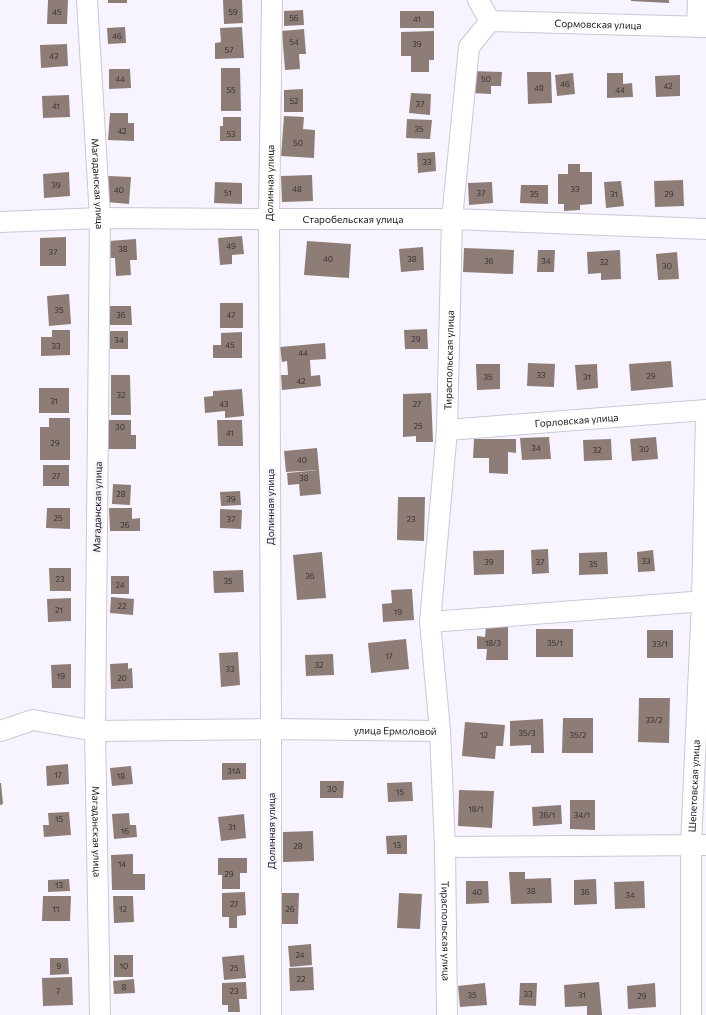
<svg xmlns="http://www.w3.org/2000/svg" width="706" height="1015" viewBox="0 0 706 1015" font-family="Commissioner,sans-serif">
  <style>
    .building { fill: #8e7c76 }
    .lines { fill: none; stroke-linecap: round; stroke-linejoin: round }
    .street-casing { stroke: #cbc7d8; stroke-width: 22 }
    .street { stroke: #fff; stroke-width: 20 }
    .labels { text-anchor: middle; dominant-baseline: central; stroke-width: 4; stroke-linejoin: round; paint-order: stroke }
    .number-label { font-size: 8px; fill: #363033 }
    .street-label { font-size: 10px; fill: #18171d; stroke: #f7f4ff }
  </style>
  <rect width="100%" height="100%" fill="#f7f4ff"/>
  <path class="building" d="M48,0H68L67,24H47Z
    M108,0H127V3H108Z
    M223,0H242L243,23L224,24Z
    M631,0H669V3L631,1Z
    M303,10L304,25L284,26V11Z
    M400,11H434V28H400Z
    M125,27L126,43L108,44L107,28Z
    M242,27L244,58L215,59V43L221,42L220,28Z
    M304,29L306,54H299L300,69L285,70L282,31Z
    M434,31V60H429V72H411V56H401V32Z
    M67,44L68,66L41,68L40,45Z
    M221,68H240L241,111H221Z
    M109,69H130L131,88L109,89Z
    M471,71L502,72L501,86H491V94L471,93Z
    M527,72H551L552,103L528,104Z
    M573,73L575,94L557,96L555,75Z
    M607,73H623V84L632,83L633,97L607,98Z
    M680,75V96L656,97L655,76Z
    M303,89V112H284V90Z
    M411,93L431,94L430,115L409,113Z
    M69,95L70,117L43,118L42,96Z
    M110,113H128V123H134V141L108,140Z
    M284,116L304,117L303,129L315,130L314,158L281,156Z
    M223,117H241V141H220V126H223Z
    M407,119L432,120L430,139L406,138Z
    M435,152L436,171L418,173L417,153Z
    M568,164H580V172H592V204L580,205V210L564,211V204H558V174H568Z
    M69,172L70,196L44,198L43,174Z
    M312,175L313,201L282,202L281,176Z
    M108,176L131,177L129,204L106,202Z
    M683,180L684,206L655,207L654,181Z
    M621,181L624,206L606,208L604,182Z
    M215,182L242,183V204L214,203Z
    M492,182L493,203L469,205L468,183Z
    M521,185H548V204L520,203Z
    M242,236L244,254L232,255V264L220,265L218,238Z
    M66,237V266H40V238Z
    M136,239L137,260H130L131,275L116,276L115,258H110L109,241Z
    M307,241L351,244L349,278L304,275Z
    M423,247L424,270L401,272L399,249Z
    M464,248L514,250L513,274L463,272Z
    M538,250H555L554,272H537Z
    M620,250L621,279L601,280V273L588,274L587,252Z
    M677,252L679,279L658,280L656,254Z
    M69,294L71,324L49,326L47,296Z
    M220,303H243V328H220Z
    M110,306H131L132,325H110Z
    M427,329L428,349H405L404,330Z
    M52,330H70V355L41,356V337H52Z
    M110,331H128V349H110Z
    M242,332V358H213V345H221V333Z
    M325,343L326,359L310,360L311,376L320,375L321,386L282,390L281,375H288L287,361L282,362L280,347Z
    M671,361L673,387L631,391L629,364Z
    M528,363L555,364L554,387L527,386Z
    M476,364H500V389L477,390Z
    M597,364L598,388L577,390L575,365Z
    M111,375H130L131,415H111Z
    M39,388H69V413H39Z
    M242,389L244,416L225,418V411L205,413L204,397L213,396V391Z
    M431,393L433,442H416V436L403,437V415H422H403V394Z
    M49,418H70V460H40V427H49Z
    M108,420H131V435H136V449H108Z
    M217,420H242L243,446H218Z
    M549,437L551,459L522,460L520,438Z
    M656,437L658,459L632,461L630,439Z
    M474,439H516V453L508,452V474L489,473V458H473Z
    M611,439L612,460L584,461L583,440Z
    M317,448L319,470L286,472L284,451Z
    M43,465H69V486H43Z
    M319,470L321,494L300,496L299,484L288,485L287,473Z
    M113,484L131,485L130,505L112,504Z
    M240,491L241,505L221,506L220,492Z
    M398,497H425L424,541L397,540Z
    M47,508H70V529L46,528Z
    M109,508H132V519L140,518V531H110Z
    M220,509L242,510L241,529L220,528Z
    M548,549L549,573L532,574L531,550Z
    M504,550V574L474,575L473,551Z
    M653,550L655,571L638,572L637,552Z
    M322,552L326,598L297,600L293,555Z
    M607,552L608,574L579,575V553Z
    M49,568H71V591H50Z
    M243,570L244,592L214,593L213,571Z
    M111,576H129V594H111Z
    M412,589L414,620L383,622L382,604L392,603L391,590Z
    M111,597L134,599L133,615L110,613Z
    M71,598V621L48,622L47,599Z
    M486,626H508V660H486L487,649H477V636L485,637Z
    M536,629H573V657H536Z
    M647,630H673V658H647Z
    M406,639L409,669L371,673L368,643Z
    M238,652L240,685L221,687L219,653Z
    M333,654L334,675L306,676L305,655Z
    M128,663V669L132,668L133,688L111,689L110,664Z
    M71,664V688H52L51,665Z
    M639,698H670L669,743L638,742Z
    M563,718H593V753H562Z
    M543,719L544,753H531V745L510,746V721Z
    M465,722L505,725L503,746H496L495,759L462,756Z
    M222,763H246V779L222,780Z
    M68,764L69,784L47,786L46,766Z
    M131,766L133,784L112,786L110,768Z
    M320,781H344L343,798H320Z
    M412,782L413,801L388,802L387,783Z
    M0,783H1L3,804L0,805Z
    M459,790L494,791L492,828L458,826Z
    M570,800H595V830L570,829Z
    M561,805L562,824L533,826L532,807Z
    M69,812L71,835L44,837L43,825H49L48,813Z
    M129,813L130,825H136L137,837L114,839L112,814Z
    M244,814L246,838L221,841L218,817Z
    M313,831L314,861L283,862V832Z
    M407,835V854H387L386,836Z
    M133,854V874H145V890H112L111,855Z
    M218,858H247V873H240V889H222V875H218Z
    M509,872H525V879L551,878L552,903L511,904Z
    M69,879L70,891L48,892V880Z
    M596,879L597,904L574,905V880Z
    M466,881H488L489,903L466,904Z
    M644,881L645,908L615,909L614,882Z
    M245,892L246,915L237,916V928H229V917H222V893Z
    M281,893H299L298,924H281Z
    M399,893L422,894L420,929L397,928Z
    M43,896H71L70,921H42Z
    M113,896H133L134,922L114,923Z
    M311,944L312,965L290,967L288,946Z
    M114,955H133V977H114Z
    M244,955L246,978L224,980L222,957Z
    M50,958H68L69,974L50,975Z
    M313,967L314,990L290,991L289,968Z
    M72,977L73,1005L43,1006L42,978Z
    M134,979L135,993L114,994L113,981Z
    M246,982L247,999H239L240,1012H228V1005H222V983Z
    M599,982L602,1015H587V1006L565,1007L564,985Z
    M485,983L487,1005L460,1007L458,986Z
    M520,983H537L536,1006L519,1005Z
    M655,983L656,1007L628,1009L627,986Z"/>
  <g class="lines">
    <defs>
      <g id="street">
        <path id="s1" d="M87,0L100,218L95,731L100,1015"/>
        <path id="s2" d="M490,21L706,27"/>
        <path d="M697,27L698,0"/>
        <path id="s3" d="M0,222L100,218L269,219H452L706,229"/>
        <path id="s4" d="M447,430L706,410"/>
        <path d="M430,622L706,601"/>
        <path id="s5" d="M0,731L33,720L95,731L271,729L440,731L445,847L706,845"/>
        <path id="s6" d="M440,731L430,622L447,430L452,219L469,47L490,21L478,0"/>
        <path id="s7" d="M445,847L447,1015"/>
        <path id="s8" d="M271,1015V729L269,219L272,0"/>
        <path id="s9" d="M691,1015V845L702,601L706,414"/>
      </g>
    </defs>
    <use href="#street" class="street-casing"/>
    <use href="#street" class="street"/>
  </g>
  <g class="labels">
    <g class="number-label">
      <text x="57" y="12">45</text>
      <text x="233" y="12">59</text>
      <text x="294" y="18">56</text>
      <text x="417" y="19">41</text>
      <text x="117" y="36">46</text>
      <text x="294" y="42">54</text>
      <text x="417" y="44">39</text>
      <text x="229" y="50">57</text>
      <text x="54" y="56">43</text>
      <text x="120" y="79">44</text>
      <text x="486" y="79">50</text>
      <text x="565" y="84">46</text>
      <text x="668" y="86">42</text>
      <text x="539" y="88">48</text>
      <text x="231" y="90">55</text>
      <text x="620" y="90">44</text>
      <text x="294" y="101">52</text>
      <text x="420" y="104">37</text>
      <text x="56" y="106">41</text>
      <text x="419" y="129">35</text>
      <text x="122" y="131">42</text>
      <text x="231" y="134">53</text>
      <text x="298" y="143">50</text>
      <text x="427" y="162">33</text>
      <text x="56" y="185">39</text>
      <text x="297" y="189">48</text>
      <text x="575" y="189">33</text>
      <text x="119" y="190">40</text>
      <text x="228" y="193">51</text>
      <text x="481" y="193">37</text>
      <text x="534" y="194">35</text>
      <text x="614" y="194">31</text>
      <text x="669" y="194">29</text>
      <text x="231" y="246">49</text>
      <text x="123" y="249">38</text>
      <text x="53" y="252">37</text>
      <text x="328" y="259">40</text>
      <text x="412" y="259">38</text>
      <text x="489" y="261">36</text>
      <text x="546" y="261">34</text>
      <text x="604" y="262">32</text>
      <text x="667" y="266">30</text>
      <text x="59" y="310">35</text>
      <text x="121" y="315">36</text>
      <text x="231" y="315">47</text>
      <text x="416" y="339">29</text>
      <text x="119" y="340">34</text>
      <text x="230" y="345">45</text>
      <text x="56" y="346">33</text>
      <text x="303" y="353">44</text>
      <text x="541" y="375">33</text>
      <text x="651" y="376">29</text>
      <text x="488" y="377">35</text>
      <text x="587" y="377">31</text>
      <text x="301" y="381">42</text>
      <text x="121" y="395">32</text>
      <text x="54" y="401">31</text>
      <text x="224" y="404">43</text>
      <text x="417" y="404">27</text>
      <text x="418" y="426">25</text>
      <text x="120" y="427">30</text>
      <text x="230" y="433">41</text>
      <text x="55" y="443">29</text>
      <text x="536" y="448">34</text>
      <text x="644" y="449">30</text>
      <text x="597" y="450">32</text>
      <text x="302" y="460">40</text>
      <text x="56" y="476">27</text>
      <text x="304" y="478">38</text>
      <text x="121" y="494">28</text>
      <text x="231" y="499">39</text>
      <text x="58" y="518">25</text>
      <text x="231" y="519">37</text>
      <text x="411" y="519">23</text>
      <text x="125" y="525">26</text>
      <text x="646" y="561">33</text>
      <text x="489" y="562">39</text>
      <text x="540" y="562">37</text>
      <text x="593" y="564">35</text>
      <text x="310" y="576">36</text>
      <text x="60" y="579">23</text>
      <text x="228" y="581">35</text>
      <text x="120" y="585">24</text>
      <text x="122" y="606">22</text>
      <text x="59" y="610">21</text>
      <text x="398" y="612">19</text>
      <text x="493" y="643">18/3</text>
      <text x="555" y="643">35/1</text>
      <text x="660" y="644">33/1</text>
      <text x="389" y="656">17</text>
      <text x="319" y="665">32</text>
      <text x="230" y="669">33</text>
      <text x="61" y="676">19</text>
      <text x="122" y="678">20</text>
      <text x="654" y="720">33/2</text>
      <text x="527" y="733">35/3</text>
      <text x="484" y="735">12</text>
      <text x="578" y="735">35/2</text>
      <text x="234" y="771">31А</text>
      <text x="58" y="775">17</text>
      <text x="121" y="776">18</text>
      <text x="332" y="789">30</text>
      <text x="400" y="792">15</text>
      <text x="476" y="809">18/1</text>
      <text x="547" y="815">36/1</text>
      <text x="582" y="815">34/1</text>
      <text x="59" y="819">15</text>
      <text x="232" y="827">31</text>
      <text x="125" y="831">16</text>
      <text x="397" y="845">13</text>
      <text x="298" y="846">28</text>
      <text x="122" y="864">14</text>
      <text x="229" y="874">29</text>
      <text x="59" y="885">13</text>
      <text x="531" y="891">38</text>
      <text x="477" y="892">40</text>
      <text x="585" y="892">36</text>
      <text x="630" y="895">34</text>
      <text x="234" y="904">27</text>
      <text x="56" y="909">11</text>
      <text x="123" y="909">12</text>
      <text x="290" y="909">26</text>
      <text x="300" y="955">24</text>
      <text x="59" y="966">9</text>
      <text x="124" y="966">10</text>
      <text x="234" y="968">25</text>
      <text x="301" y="979">22</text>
      <text x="124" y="987">8</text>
      <text x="58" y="991">7</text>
      <text x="234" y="991">23</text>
      <text x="528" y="994">33</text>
      <text x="472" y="995">35</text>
      <text x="582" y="995">31</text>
      <text x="642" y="996">29</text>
    </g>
    <g class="street-label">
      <text stroke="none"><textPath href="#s2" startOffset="108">Сормовская улица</textPath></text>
      <text stroke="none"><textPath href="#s1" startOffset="184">Магаданская улица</textPath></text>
      <text stroke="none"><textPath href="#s8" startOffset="832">Долинная улица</textPath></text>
      <text stroke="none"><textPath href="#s3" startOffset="353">Старобельская улица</textPath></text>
      <text stroke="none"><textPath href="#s6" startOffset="372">Тираспольская улица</textPath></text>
      <text stroke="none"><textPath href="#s4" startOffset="130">Горловская улица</textPath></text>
      <text transform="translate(97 507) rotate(-89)">Магаданская улица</text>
      <text transform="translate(270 507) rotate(-90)">Долинная улица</text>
      <text stroke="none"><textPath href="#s5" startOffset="398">улица Ермоловой</textPath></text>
      <text stroke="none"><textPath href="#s9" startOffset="229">Шепетовская улица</textPath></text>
      <text stroke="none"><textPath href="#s1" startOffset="832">Магаданская улица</textPath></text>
      <text transform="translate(271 831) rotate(-90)">Долинная улица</text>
      <text stroke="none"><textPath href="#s7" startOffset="84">Тираспольская улица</textPath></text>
    </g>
  </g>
</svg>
